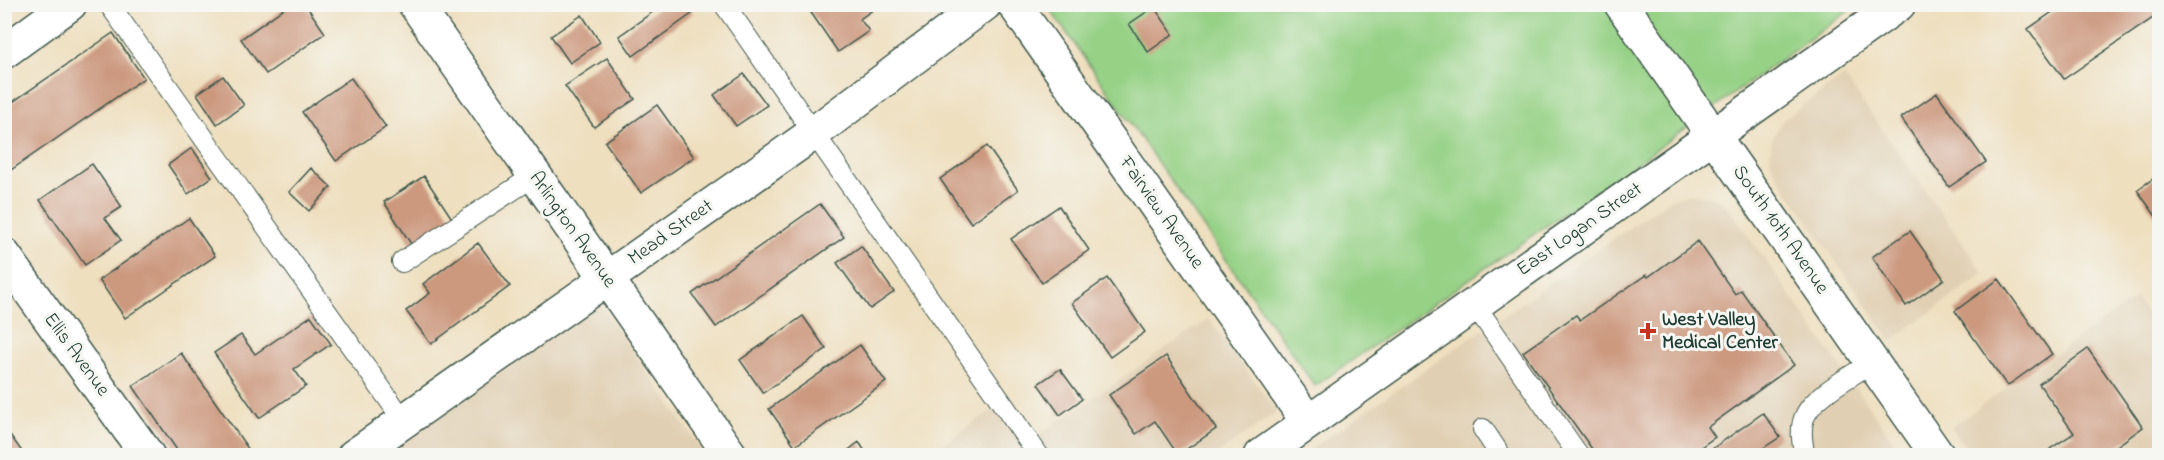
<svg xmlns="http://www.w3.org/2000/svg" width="2164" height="460" viewBox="0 0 2164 460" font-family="'Indie Flower',sans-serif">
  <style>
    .built { fill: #e0cfb2 }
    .green { fill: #96d186; stroke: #5a875d; stroke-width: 1.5 }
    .building { fill: #cc997f }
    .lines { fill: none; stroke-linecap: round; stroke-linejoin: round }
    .lane-casing { stroke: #3e5549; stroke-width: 22 }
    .street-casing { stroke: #3e5549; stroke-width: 36 }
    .secondary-casing { stroke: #3e5549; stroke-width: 36 }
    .primary-casing { stroke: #3e5549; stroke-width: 36 }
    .lane { stroke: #fff; stroke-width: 20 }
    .street { stroke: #fff; stroke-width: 33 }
    .secondary { stroke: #fff; stroke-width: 33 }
    .primary { stroke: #fff; stroke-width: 33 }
    .poi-dot { fill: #c8321e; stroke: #f6f6f2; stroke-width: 2 }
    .labels { text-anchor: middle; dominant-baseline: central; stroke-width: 6; stroke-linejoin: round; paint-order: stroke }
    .street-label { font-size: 20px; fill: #1f3d34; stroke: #f6f6f2 }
    .poi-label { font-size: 20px; font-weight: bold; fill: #1f3d34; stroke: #f6f6f2; text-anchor: start }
  </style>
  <rect width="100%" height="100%" fill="#f6f6f2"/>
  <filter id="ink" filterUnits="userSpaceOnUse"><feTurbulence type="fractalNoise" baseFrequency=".0167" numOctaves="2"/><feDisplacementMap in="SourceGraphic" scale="12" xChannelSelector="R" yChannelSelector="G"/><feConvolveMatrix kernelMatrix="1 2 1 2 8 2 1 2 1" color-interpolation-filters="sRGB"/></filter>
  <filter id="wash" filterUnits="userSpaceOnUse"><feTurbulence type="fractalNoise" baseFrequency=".008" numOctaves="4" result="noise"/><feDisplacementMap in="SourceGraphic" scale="24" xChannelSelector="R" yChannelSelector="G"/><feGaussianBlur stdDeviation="1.35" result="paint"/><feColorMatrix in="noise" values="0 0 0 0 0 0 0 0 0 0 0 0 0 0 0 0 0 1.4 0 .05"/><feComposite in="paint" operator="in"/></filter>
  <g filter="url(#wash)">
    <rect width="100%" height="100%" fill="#eedfbf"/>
    <path class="built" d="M1844,76L1984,273L1891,341L1776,174L1770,159L1772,139L1783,120Z
      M1689,194L1710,196L1727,206L1903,455L1301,456L1671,199Z
      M2136,298L2159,333V455H1971L1951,427Z
      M598,302L706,455L380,456Z
      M1209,319L1277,412L1216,455L927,456L1007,399L1035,437Z"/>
    <path class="green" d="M1047,5H1857L1640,161L1315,386Z"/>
    <g id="blocks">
      <path class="building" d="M290,4H305L325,33L266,74L241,39Z
        M664,4H687L693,13L633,56L619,36Z
        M805,4H881L860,19L869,31L838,52Z
        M2064,4H2160V13L2064,79L2028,29Z
        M1154,7L1173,34L1148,52L1129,24Z
        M582,15L600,42L570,63L551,36Z
        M113,33L144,78L8,172L4,167V108Z
        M607,58L635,99L594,127L565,86Z
        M744,74L767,105L736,126L714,95Z
        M223,76L244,105L217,124L197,94Z
        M351,78L386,127L336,161L302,112Z
        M1937,93L1986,162L1949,187L1901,118Z
        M657,105L694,157L641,193L605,142Z
        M987,146L1018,190L971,223L940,179Z
        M192,148L212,177L188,194L168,165Z
        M92,164L122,207L105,218L121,240L85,265L40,200Z
        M311,168L331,187L309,211L289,192Z
        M2160,174V222L2137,190Z
        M424,176L453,220L413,247L384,202Z
        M820,204L844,237L716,327L692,294Z
        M1059,206L1089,250L1042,283L1011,239Z
        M189,218L215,256L125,318L99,280Z
        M1910,231L1944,279L1906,306L1872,257Z
        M1698,241L1735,294L1741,290L1794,365L1708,427L1715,437L1688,456H1597L1523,352L1576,315L1580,320L1646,275L1648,277Z
        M478,243L510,286L431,344L406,311L430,293L423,284Z
        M861,246L894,292L870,309L837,263Z
        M1107,278L1145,332L1110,357L1072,303Z
        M1999,279L2052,354L2007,386L1955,311Z
        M311,316L331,344L294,369L306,386L259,418L214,353L241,335L255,354Z
        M803,316L826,349L763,393L740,360Z
        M860,345L886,382L795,446L769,409Z
        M2088,349L2143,427L2103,456H2054L2050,449L2074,433L2039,384Z
        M181,353L249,450L241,456H181L133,386Z
        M1166,356L1216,429L1178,455L1155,421L1136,434L1109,395Z
        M1060,369L1082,399L1060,415L1038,384Z
        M1763,413L1780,437L1762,449L1766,456H1702Z
        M8,432L25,456H5V434Z
        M859,442L868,456H841Z"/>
    </g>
  </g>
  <g filter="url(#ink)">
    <use href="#blocks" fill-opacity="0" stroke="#3e5549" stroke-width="1.5"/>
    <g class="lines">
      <defs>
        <path id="lane" d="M109,4L404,421
          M724,4L1039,456
          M402,262L534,176
          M1475,305L1579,456
          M1483,429L1501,456
          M1805,456C1802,443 1799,426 1806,414C1816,394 1854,375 1872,362"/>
        <path id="street" d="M415,4L731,456
          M1014,4L1308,422
          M4,52L70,4
          M4,255L148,456
          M354,456L814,133L985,4"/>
        <path id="secondary" d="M1261,456L1899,4"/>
        <path id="primary" d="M1621,4L1938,456"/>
      </defs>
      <use href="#lane" class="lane-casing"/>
      <use href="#street" class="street-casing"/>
      <use href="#secondary" class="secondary-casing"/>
      <use href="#primary" class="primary-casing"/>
      <use href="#lane" class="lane"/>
      <use href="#street" class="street"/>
      <use href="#secondary" class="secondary"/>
      <use href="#primary" class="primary"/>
    </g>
  </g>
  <path class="poi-dot" d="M1645 322h6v6h6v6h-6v6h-6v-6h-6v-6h6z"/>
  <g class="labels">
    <g class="street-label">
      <text transform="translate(1161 213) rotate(55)">Fairview Avenue</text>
      <text transform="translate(572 230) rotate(55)">Arlington Avenue</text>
      <text transform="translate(1580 230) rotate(-35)">East Logan Street</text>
      <text transform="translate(1780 230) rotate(55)">South 10th Avenue</text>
      <text transform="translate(671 233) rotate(-35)">Mead Street</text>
      <text transform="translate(76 355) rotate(54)">Ellis Avenue</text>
    </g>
    <g class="poi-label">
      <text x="1662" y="320">West Valley<tspan x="1662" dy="23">Medical Center</tspan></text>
    </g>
  </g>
  <rect width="2164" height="460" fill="none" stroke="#f6f6f2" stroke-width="24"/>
</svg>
